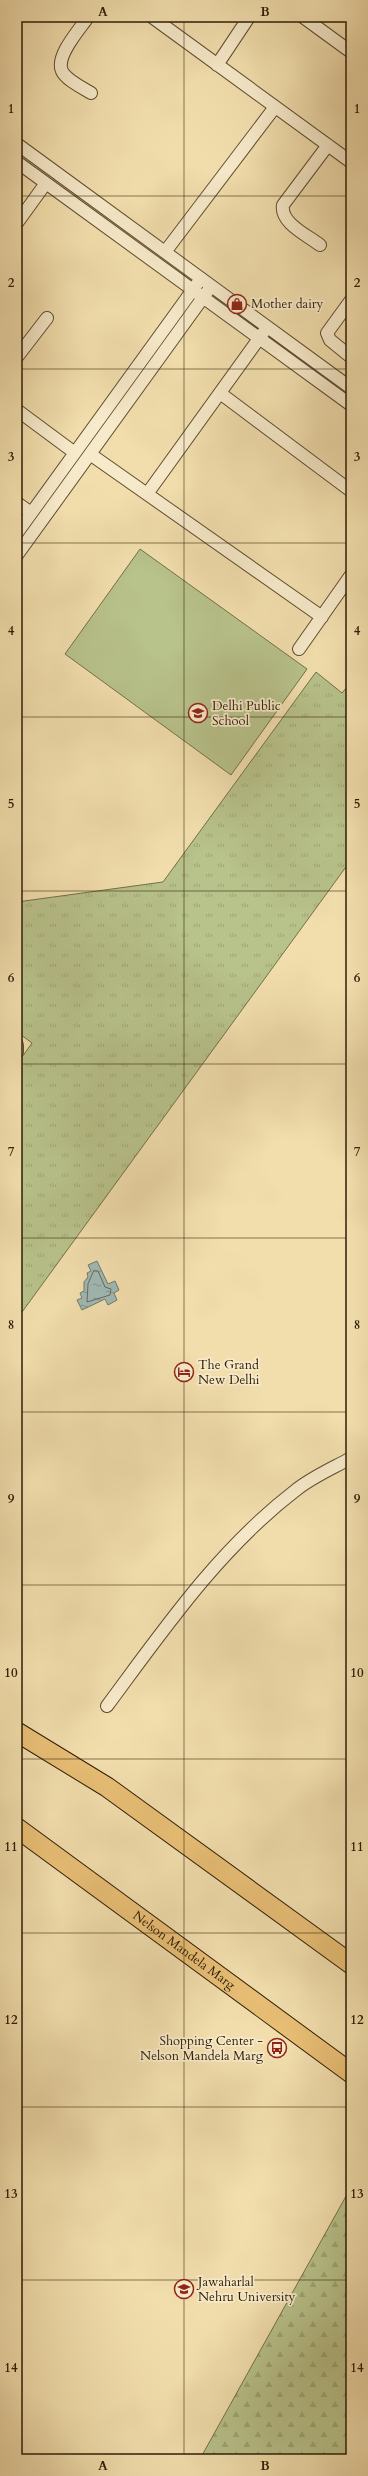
<svg xmlns="http://www.w3.org/2000/svg" width="368" height="2476" viewBox="0 0 368 2476" font-family="Cardo,serif">
  <style>
    .green { fill: #b8c28b; stroke: #727048 }
    .forest { fill: url(#forest-firs); stroke: #727048 }
    .park { fill: url(#park-tufts); stroke: #727048 }
    .water { fill: url(#water-ripples); stroke: #727b6f }
    .lines { fill: none; stroke-linecap: round; stroke-linejoin: round }
    .shore { stroke: #666b5e; stroke-width: 1 }
    .minor-casing { stroke: #5e4d30; stroke-width: 14 }
    .primary-casing { stroke: #2d1d06; stroke-width: 21 }
    .minor { stroke: #f7eaca; stroke-width: 12 }
    .primary { stroke: #e9bf76; stroke-width: 19 }
    .grid { fill: none; stroke: #2d1d06; stroke-width: 1; stroke-opacity: 0.55 }
    .labels { text-anchor: middle; dominant-baseline: central; stroke-width: 3.5; stroke-linejoin: round; paint-order: stroke }
    .poi-label { font-size: 13px; fill: #2d1d06; stroke: #f7eaca; text-anchor: start }
    .street-label { font-size: 13px; fill: #2d1d06; stroke: #f7eaca }
    .neatline { fill: none; stroke: #2d1d06; stroke-width: 1.5 }
    .grid-label { font-size: 13px; text-anchor: middle; font-weight: bold; fill: #2d1d06 }
  </style>
  <defs>
    <pattern id="forest-firs" width="22" height="20" patternUnits="userSpaceOnUse"><rect width="22" height="20" fill="#b8c28b"/><path d="M5 1l3.5 6h-7zM16 11l3.5 6h-7z" fill="#9ea676"/></pattern>
    <pattern id="park-tufts" width="24" height="20" patternUnits="userSpaceOnUse"><rect width="24" height="20" fill="#b8c28b"/><path d="M3 7l-1-3M5 7V3M7 7l1-3M15 17l-1-3M17 17v-4M19 17l1-3" fill="none" stroke="#9ea676"/></pattern>
    <pattern id="water-ripples" width="26" height="14" patternUnits="userSpaceOnUse"><rect width="26" height="14" fill="#a0b9b5"/><path d="M2 4q2-2 4 0t4 0M15 11q2-2 4 0t4 0" fill="none" stroke="#839691"/></pattern>
  </defs>
  <rect width="100%" height="100%" fill="#f2dead"/>
  <filter id="stains"><feTurbulence type="fractalNoise" baseFrequency=".005" numOctaves="4"/><feColorMatrix values="0 0 0 0 .2 0 0 0 0 .09 0 0 0 0 .02 0 0 0 .5 -.17"/></filter>
  <radialGradient id="worn" r=".72"><stop offset=".6" stop-color="#630" stop-opacity="0"/><stop offset="1" stop-color="#630" stop-opacity=".3"/></radialGradient>
  <path class="green" d="M140,549L307,669L231,775L65,654Z"/>
  <path class="forest" d="M350,2189L351,2459H200Z"/>
  <path class="park" d="M316,672L342,693L351,682V860L17,1319V1064L32,1043L17,1032V902L163,882Z"/>
  <path class="water" d="M97,1261L108,1284L115,1281L119,1290L114,1293L117,1300L108,1305L105,1299L82,1310L77,1300L82,1298L80,1293L84,1291V1282L88,1277L87,1273L91,1271L88,1265Z"/>
  <g class="lines">
    <path class="shore" d="M94,1271H98L105,1287L111,1289L110,1295L87,1302L88,1284Z"/>
    <defs>
      <path id="minor" d="M88,17C80,29 55,56 62,71C66,80 83,88 91,93
        M152,17L351,162
        M303,17L351,52
        M217,65L249,17
        M17,144L351,388
        M17,162L351,405
        M17,223L46,183
        M320,245C307,235 280,223 283,205L328,145
        M165,252L275,107
        M351,300L327,333L330,340L351,357
        M17,357L47,318
        M220,393L351,491
        M17,410L75,453
        M90,454L322,617
        M147,494L263,333
        M17,503L31,513
        M17,533L197,284
        M17,555L207,292
        M299,649L351,575
        M17,1045V1052
        M107,1706C164,1629 219,1549 296,1490C312,1477 333,1468 351,1458"/>
      <g id="primary">
        <path d="M17,1732L107,1787L351,1964"/>
        <path id="s1" d="M17,1828L351,2073"/>
      </g>
    </defs>
    <use href="#minor" class="minor-casing"/>
    <use href="#primary" class="primary-casing"/>
    <use href="#minor" class="minor"/>
    <use href="#primary" class="primary"/>
  </g>
  <path class="grid" d="M184,17V2459M17,196H351M17,369H351M17,543H351M17,717H351M17,891H351M17,1064H351M17,1238H351M17,1412H351M17,1585H351M17,1759H351M17,1933H351M17,2107H351M17,2280H351"/>
  <defs>
    <symbol id="shop-ring" viewBox="-11 -11 22 22"><circle r="9.5" fill="#f7eaca" stroke="#8f2418" stroke-width="1.5"/><path d="M-5-2.5h2.3a2.7 3.5 0 0 1 5.4 0H5L5.5 6h-11ZM-1.5-2.5h3a1.5 2.3 0 0 0-3 0Z" fill="#8f2418"/></symbol>
    <symbol id="school-ring" viewBox="-11 -11 22 22"><circle r="9.5" fill="#f7eaca" stroke="#8f2418" stroke-width="1.5"/><path d="M0-5L7-2L0 1L-7-2ZM-4 1L0 2.5L4 1V4Q0 6-4 4Z" fill="#8f2418"/></symbol>
    <symbol id="hotel-ring" viewBox="-11 -11 22 22"><circle r="9.5" fill="#f7eaca" stroke="#8f2418" stroke-width="1.5"/><path d="M-6-4.5h1.5V1H6V5H4.5V3h-9V5H-6ZM-4 0a1.8 1.8 0 1 1 3.6 0ZM.5 0V-2.5h3Q6-2.5 6 0Z" fill="#8f2418"/></symbol>
    <symbol id="bus-ring" viewBox="-11 -11 22 22"><circle r="9.5" fill="#f7eaca" stroke="#8f2418" stroke-width="1.5"/><path d="M-5-6H5V4H4V6H2V4H-2V6H-4V4H-5ZM-3.5-4V0h7V-4ZM-3.5 1.2v1.5H-2V1.2ZM2 1.2v1.5H3.5V1.2Z" fill="#8f2418"/></symbol>
    <symbol id="university-ring" viewBox="-11 -11 22 22"><circle r="9.5" fill="#f7eaca" stroke="#8f2418" stroke-width="1.5"/><path d="M0-5L7-2L0 1L-7-2ZM-4 1L0 2.5L4 1V4Q0 6-4 4Z" fill="#8f2418"/></symbol>
  </defs>
  <g fill-rule="evenodd">
    <use href="#shop-ring" x="226" y="293" width="22" height="22"/>
    <use href="#school-ring" x="187" y="702" width="22" height="22"/>
    <use href="#hotel-ring" x="173" y="1361" width="22" height="22"/>
    <use href="#bus-ring" x="266" y="2037" width="22" height="22"/>
    <use href="#university-ring" x="173" y="2278" width="22" height="22"/>
  </g>
  <g class="labels">
    <g class="poi-label">
      <text x="251" y="304">Mother dairy</text>
      <text x="212" y="706">Delhi Public<tspan x="212" dy="15">School</tspan></text>
      <text x="198" y="1365">The Grand<tspan x="198" dy="15">New Delhi</tspan></text>
      <text x="263" y="2041" text-anchor="end">Shopping Center -<tspan x="263" dy="15">Nelson Mandela Marg</tspan></text>
      <text x="198" y="2282">Jawaharlal<tspan x="198" dy="15">Nehru University</tspan></text>
    </g>
    <g class="street-label">
      <text stroke="none"><textPath href="#s1" startOffset="207">Nelson Mandela Marg</textPath></text>
    </g>
  </g>
  <rect width="368" height="2476" fill="none" stroke="#f2dead" stroke-width="44"/>
  <rect x="22" y="22" width="324" height="2432" class="neatline"/>
  <g class="grid-label">
    <text x="103" y="16">A</text>
    <text x="265" y="16">B</text>
    <text x="11" y="113">1</text>
    <text x="357" y="113">1</text>
    <text x="11" y="287">2</text>
    <text x="357" y="287">2</text>
    <text x="11" y="461">3</text>
    <text x="357" y="461">3</text>
    <text x="11" y="635">4</text>
    <text x="357" y="635">4</text>
    <text x="11" y="808">5</text>
    <text x="357" y="808">5</text>
    <text x="11" y="982">6</text>
    <text x="357" y="982">6</text>
    <text x="11" y="1156">7</text>
    <text x="357" y="1156">7</text>
    <text x="11" y="1329">8</text>
    <text x="357" y="1329">8</text>
    <text x="11" y="1503">9</text>
    <text x="357" y="1503">9</text>
    <text x="11" y="1677">10</text>
    <text x="357" y="1677">10</text>
    <text x="11" y="1851">11</text>
    <text x="357" y="1851">11</text>
    <text x="11" y="2024">12</text>
    <text x="357" y="2024">12</text>
    <text x="11" y="2198">13</text>
    <text x="357" y="2198">13</text>
    <text x="11" y="2372">14</text>
    <text x="357" y="2372">14</text>
    <text x="103" y="2470">A</text>
    <text x="265" y="2470">B</text>
  </g>
  <rect width="100%" height="100%" filter="url(#stains)"/>
  <rect width="100%" height="100%" fill="url(#worn)"/>
</svg>
